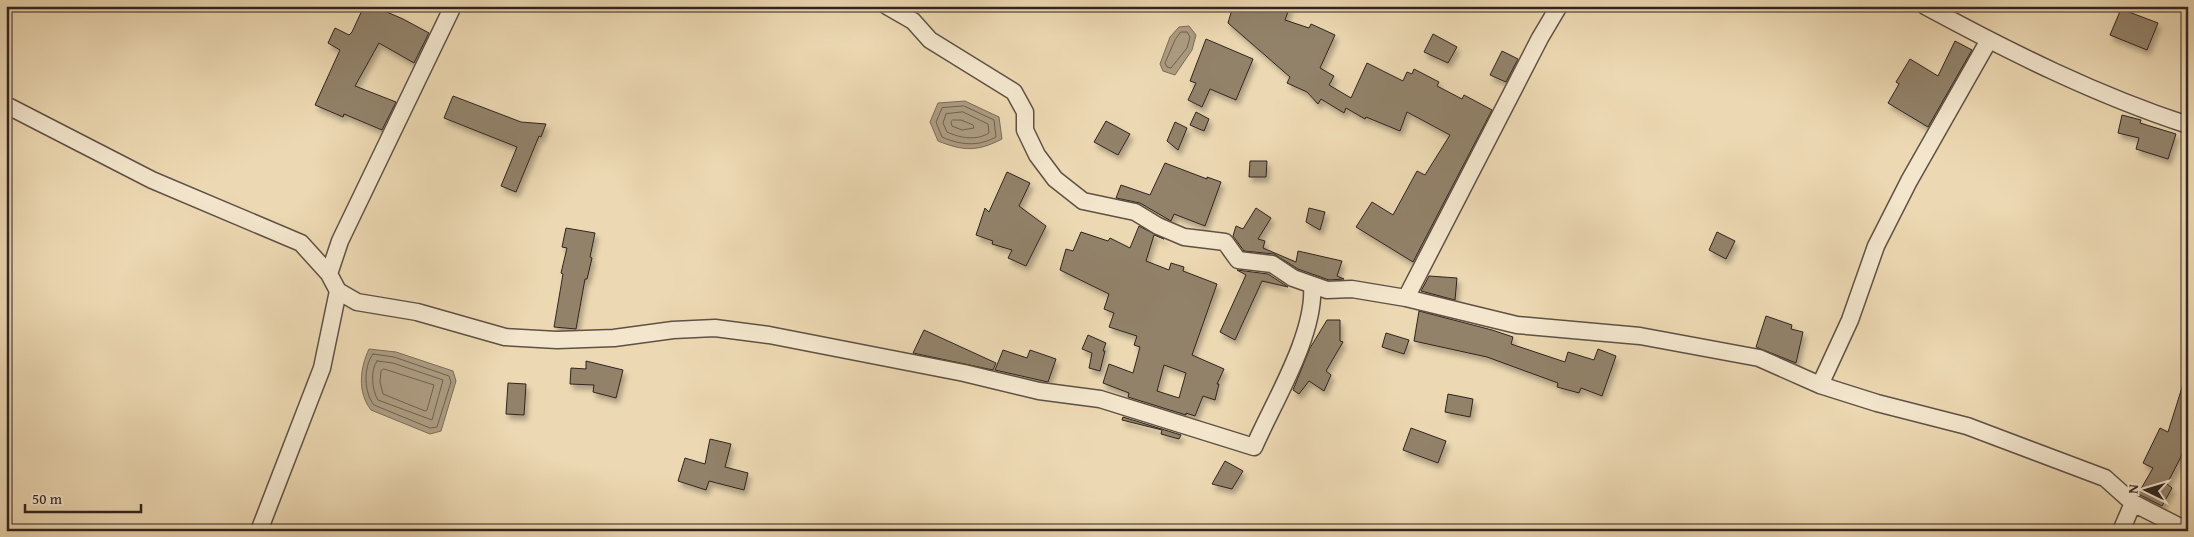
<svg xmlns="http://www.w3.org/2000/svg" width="2194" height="537" viewBox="0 0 2194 537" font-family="'Gentium Book Plus',serif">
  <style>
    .water { fill: #ac9b80; stroke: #7a6b59 }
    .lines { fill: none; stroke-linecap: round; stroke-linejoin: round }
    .shore { stroke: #6e6050; stroke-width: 1 }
    .building { fill: #92826b; stroke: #30241f; fill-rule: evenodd; filter: url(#shadow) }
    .minor-casing { stroke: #5f5144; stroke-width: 19 }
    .minor { stroke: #f3e6cd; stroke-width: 16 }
  </style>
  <defs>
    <filter id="shadow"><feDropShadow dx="3" dy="5" stdDeviation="2.5" flood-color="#0004"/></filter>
  </defs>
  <rect width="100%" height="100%" fill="#ecd8b2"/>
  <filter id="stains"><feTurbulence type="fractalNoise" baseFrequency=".004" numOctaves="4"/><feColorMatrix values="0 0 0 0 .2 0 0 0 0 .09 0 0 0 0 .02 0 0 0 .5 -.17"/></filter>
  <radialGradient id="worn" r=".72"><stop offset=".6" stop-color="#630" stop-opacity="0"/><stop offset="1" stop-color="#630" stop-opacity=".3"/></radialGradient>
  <path class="water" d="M1189,26L1196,35L1192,50L1175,75L1163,71L1160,64L1170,37L1179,27Z
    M965,101L999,117L1002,139C977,152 963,151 938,141L930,122L938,103Z
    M369,349L396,352L453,371L456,381L441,431L430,434L371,410C357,392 360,368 369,349Z"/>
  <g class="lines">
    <path class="shore" d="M1181,32H1187L1190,37L1187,48L1171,68L1167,67L1165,63L1175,40Z
      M964,106L994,120L996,137C978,147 960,145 942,137L936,122L942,108Z
      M963,112L988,124L989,133C976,141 960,138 947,132L943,123L946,114Z
      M953,120H961L973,125L974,128L962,130L952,126L951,122Z
      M373,354L394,357L449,376L451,382L437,427L430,428L374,405C364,393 363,367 373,354Z
      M377,361L393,363L443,380L432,420L378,400C372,391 370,370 377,361Z
      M384,369L434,385L427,410L425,411L383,394L380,382L381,371Z"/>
  </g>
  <path class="building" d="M364,6H373L403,19L429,33L414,63L379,43L355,86L396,102L382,130L344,114L343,117L315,105L340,50L328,43L335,28L349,35L352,32Z
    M1233,6H1290L1285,20L1309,28L1311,24L1335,35L1320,68L1334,76L1329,85L1351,98L1367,63L1403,81L1407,72L1412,74L1414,69L1439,82L1437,86L1462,99L1464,95L1492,110L1413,262L1356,227L1372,202L1393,215L1417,171L1425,175L1450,135L1407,112L1400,131L1366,117L1365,119L1346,108L1344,113L1321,99L1318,104L1307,92L1287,83L1290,77L1228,23Z
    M2121,9L2158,23L2147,50L2110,35Z
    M1433,34L1457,47L1448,63L1424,52Z
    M1206,39L1253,59L1236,100L1210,89L1202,107L1188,100L1196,83L1190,81Z
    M1955,41L1972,50L1928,127L1888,103L1899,84L1896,82L1910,59L1938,76Z
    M1502,51L1518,59L1506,82L1490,75Z
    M453,96L521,122L546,124L541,137L539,136L516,192L501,186L517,147L444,118Z
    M1196,112L1209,119L1204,131L1190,125Z
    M2122,115L2141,120L2140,123L2176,134L2168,159L2136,149L2139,138L2118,133Z
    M1106,121L1130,134L1118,155L1094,142Z
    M1175,122L1187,128L1178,150L1167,141Z
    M1250,161H1267L1266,177H1249Z
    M1165,163L1207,179V177L1221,182L1205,226L1174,214L1171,221L1140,203L1116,198L1121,185L1150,195Z
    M1007,172L1030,183L1019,206L1046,226L1026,266L1008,258L1012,250L992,244L993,241L976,235L985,208L989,212Z
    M1256,208L1271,218L1258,239L1265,241L1263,248L1296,262L1298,251L1342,261L1337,276L1344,279L1329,280L1298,269L1274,254L1244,251L1233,236L1236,226L1243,229Z
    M1309,208L1325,212L1320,230L1306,222Z
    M1139,226L1164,239L1154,235L1146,261L1169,270L1171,263L1184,267L1183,271L1217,284L1192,355L1224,369L1217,384H1219L1215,400L1203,396L1195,416L1186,413V415L1128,397L1129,393L1103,383L1109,364L1133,373L1140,347L1134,345L1137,336L1109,327L1114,313L1104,309L1109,294L1060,270L1066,249L1073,251L1081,232L1108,241L1110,238L1130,248ZM1164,365L1186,373L1179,398L1157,391Z
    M566,228L595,233L590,257L592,258L587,279H585L576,329L554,327L563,274L561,273L567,248L562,247Z
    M1717,232L1735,241L1726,259L1709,250Z
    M1237,270L1268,274L1288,287L1262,281L1235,340L1220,332L1246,275Z
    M1429,276L1457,278L1455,300L1421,291Z
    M1419,311L1492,330L1513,337L1511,344L1565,362L1568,352L1594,360L1598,349L1616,356L1602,396L1581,388L1579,393L1557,387L1558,383L1487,357L1414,341Z
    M1766,316L1792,325L1791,329L1803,332L1796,363L1756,347Z
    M1327,320H1340V341L1343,342L1326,371L1331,375L1324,391L1309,381L1299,394L1293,390L1310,348Z
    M924,330L996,363L993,370L913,353Z
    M1386,333L1409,340L1404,354L1382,347Z
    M1088,335L1106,343L1103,351H1105L1100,371L1089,368L1092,353L1082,349Z
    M1003,350L1027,358L1030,350L1056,359L1048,382L995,370Z
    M586,361L623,370L616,398L593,392L594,385L570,384L571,368L586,369Z
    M2185,378L2188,379V443L2167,484L2172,488L2162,506L2138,494L2153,468L2143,463L2160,428L2168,432Z
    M508,383L526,384L524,415L506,414Z
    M1448,394L1473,399L1470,417L1445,412Z
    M1123,417L1181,435L1179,439L1161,434L1162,430L1122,420Z
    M1411,428L1446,441L1438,463L1403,450Z
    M710,439L731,444L725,467L748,473L744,490L709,481L706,490L678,481L685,458L705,464Z
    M1225,461L1243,471L1232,489L1212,484Z"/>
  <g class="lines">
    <defs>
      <path id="minor" d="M887,6L913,21L930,40L1014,92L1025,112V130L1037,155L1055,179L1083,201L1135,212L1158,226L1184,237L1225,242L1238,260L1272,264L1293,278L1327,290L1352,289L1406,298
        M1559,6L1540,38L1406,298L1517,325L1640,336L1759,358L1820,385L1877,403L1967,426L2105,478L2133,503L2188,531
        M1925,6C2010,52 2096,95 2188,125
        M6,105L152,180L301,243L329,274L338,291L322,368L259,531
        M329,274L340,241L453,6
        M338,291L357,302L417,312L505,337L557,340L614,338L673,330L715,328L769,335L964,373L1039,391L1100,399L1254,447C1274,401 1316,334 1312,285
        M1820,385L1850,320L1876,246L1909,181L1989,40
        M2121,531L2133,503"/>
    </defs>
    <use href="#minor" class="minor-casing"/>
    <use href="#minor" class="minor"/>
  </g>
  <rect width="2194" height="537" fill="none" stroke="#ecd8b2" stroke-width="25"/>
  <rect x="8" y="8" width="2179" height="522" fill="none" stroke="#30241f" stroke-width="2.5"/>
  <rect x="12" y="12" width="2169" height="512" fill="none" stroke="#30241f"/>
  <g transform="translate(2146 490) rotate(275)" stroke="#f3e6cd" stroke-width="4" paint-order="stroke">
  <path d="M0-4L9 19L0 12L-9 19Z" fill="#30241f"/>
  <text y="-8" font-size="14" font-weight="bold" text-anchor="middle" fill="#30241f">N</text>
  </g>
  <path d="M25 504v8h116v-8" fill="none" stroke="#30241f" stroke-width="2.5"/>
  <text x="32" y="504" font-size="15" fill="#30241f" stroke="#f3e6cd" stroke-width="4" paint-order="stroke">50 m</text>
  <rect width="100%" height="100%" filter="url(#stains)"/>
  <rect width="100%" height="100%" fill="url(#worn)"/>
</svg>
